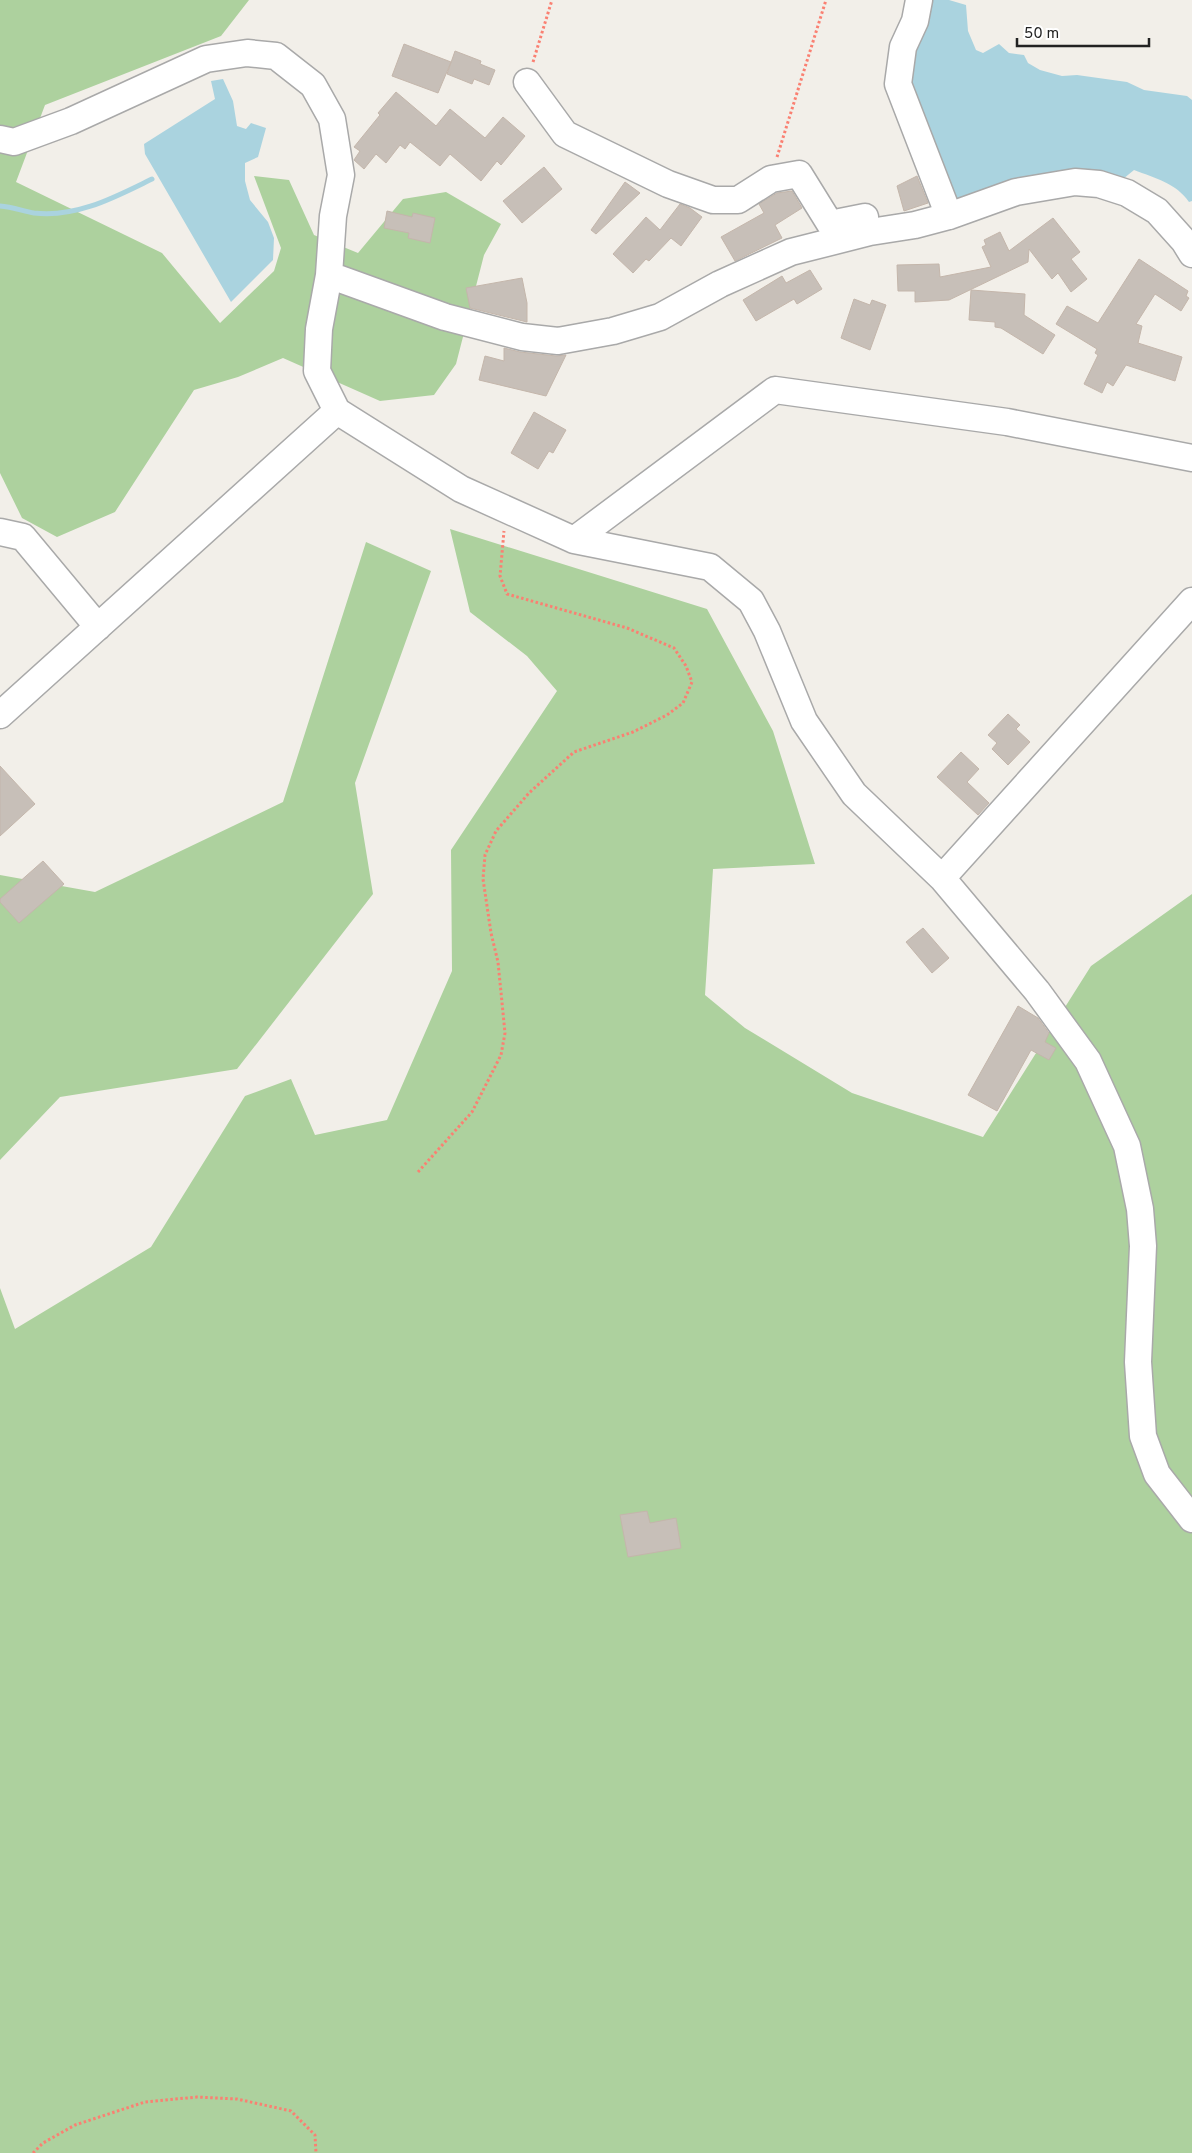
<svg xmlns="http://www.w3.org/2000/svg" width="1192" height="2153" viewBox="0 0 1192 2153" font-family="Overpass,sans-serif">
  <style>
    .forest { fill: #add19e }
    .water { fill: #aad3df }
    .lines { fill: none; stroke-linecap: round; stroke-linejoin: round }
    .stream { stroke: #aad3df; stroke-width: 5 }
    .building { fill: #c7bfb8; stroke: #c4b6ab }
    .minor-casing { stroke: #a9a9a9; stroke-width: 29 }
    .path { stroke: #fa8072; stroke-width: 3; stroke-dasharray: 2.5 2.5; stroke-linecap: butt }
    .minor { stroke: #fff; stroke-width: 26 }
  </style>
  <rect width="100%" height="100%" fill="#f2efe9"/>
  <path class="forest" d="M0,0H249L221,36L45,105L16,182L162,253L220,323L274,271L281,248L254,176L289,180L314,235L358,253L403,199L446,192L501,224L484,255L456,364L434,395L380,401L283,358L238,377L194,390L115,512L57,537L22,518L0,473Z
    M450,529L707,609L773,731L815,864L713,869L705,995L745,1028L852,1093L983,1137L1091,966L1192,894V2153H0V1288L15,1329L151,1247L245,1096L291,1079L315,1135L387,1120L452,971L451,850L557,691L527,656L470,612Z
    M366,542L431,571L355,783L373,894L237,1069L60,1097L0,1160V875L95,892L283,802Z"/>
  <path class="water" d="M932,0H949L966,5L968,31L976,50L983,53L999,44L1009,53L1024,55L1028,63L1040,70L1062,76L1077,75L1127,82L1144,90L1187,96L1192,100V201L1189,202C1176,183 1155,178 1134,170L1123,179L961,207C950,181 910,95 911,74C913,47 922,24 932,0Z
    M223,79L233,101L237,126L246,129L251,123L266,128L258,157L245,163V181L250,200L268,222L274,238L273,260L231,302L145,154L144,144L215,99L211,81Z"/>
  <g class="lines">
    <path class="stream" d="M0,206C12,207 23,211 34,213C77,218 115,197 152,179"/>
  </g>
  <path class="building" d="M404,44L451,62L438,93L392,76Z
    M455,51L481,61L480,64L495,70L489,85L474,79L472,84L447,74Z
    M396,92L436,126L450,109L485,138L503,117L525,136L501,165L497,161L481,181L450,154L440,166L410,142L405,149L400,145L386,163L376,154L364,169L354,160L360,151L354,147L380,115L378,113Z
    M544,167L562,189L522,223L503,201Z
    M917,176L928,203L904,211L897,186Z
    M625,182L640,193L596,234L591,230Z
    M792,191L802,208L775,225L782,238L735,261L721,237L764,213L759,204L777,193Z
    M680,204L690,208L702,217L681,246L671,238L649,261L646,259L633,273L613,254L646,217L660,230Z
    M387,211L412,217L413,213L435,218L430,243L408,238L409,233L384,228Z
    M1053,218L1080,252L1071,259L1087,279L1071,292L1058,273L1052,279L1029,249L1028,262L949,300L915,302V291H898L897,265L939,264L940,277L991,267L982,247L986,245L984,240L1000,232L1009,251Z
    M1139,259L1188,291L1186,296L1189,298L1181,311L1155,294L1136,324L1142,326L1138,343L1182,357L1175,381L1126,365L1113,386L1107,382L1102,393L1084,384L1098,355L1095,353L1097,349L1056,324L1067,306L1098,323Z
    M810,270L822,289L797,304L794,299L756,321L743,300L782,276L786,283Z
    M522,278L527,303V322L470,308L466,288Z
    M971,290L1025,294L1024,315L1055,335L1043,354L1001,328L995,327V322L969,320Z
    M854,299L870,305L872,300L886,305L870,350L841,338Z
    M504,348L520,352L556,356L566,355L546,396L479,380L485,356L504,361Z
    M534,412L566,430L553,453L549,451L538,469L511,453Z
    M1008,714L1020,725L1016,729L1030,742L1008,765L992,749L997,743L988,735Z
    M961,752L979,769L967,782L989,803L978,815L937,777Z
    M0,766L35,804L0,836Z
    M43,861L64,884L19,923L0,902V899Z
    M923,928L949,958L932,973L906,942Z
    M1018,1006L1038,1018L1049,1033L1045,1042L1056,1048L1049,1060L1031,1050L997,1111L968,1095Z
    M647,1511L650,1523L676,1518L681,1548L628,1557L620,1515Z"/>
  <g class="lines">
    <defs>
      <path id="minor" d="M919,0L915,21L903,47L898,84L949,216
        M527,82L565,134L668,184L713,200H738L771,179L799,174L830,224L865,217
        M0,139L14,142L71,121L206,59L247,53L276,56L313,85L332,119L341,175L333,216L329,275L319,329L317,371L337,411L461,489L574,540L710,567L751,601L767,631L804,721L854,794L942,878L1037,991L1088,1061L1127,1146L1140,1209L1143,1246L1138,1362L1143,1436L1157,1474L1192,1519
        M329,275L445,317L522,337L558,341L613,331L660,317L720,284L791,252L870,232L915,225L949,216L1016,192L1075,182L1099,184L1127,193L1157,211L1184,241L1192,254
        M0,532L23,537L98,627
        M574,540L775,390L1007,422L1192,458
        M0,715L337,411
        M942,878L1192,601"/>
    </defs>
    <use href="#minor" class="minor-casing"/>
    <path class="path" d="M533,62L552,0
      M777,157L826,0
      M418,1172L472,1112L501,1055L505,1033L498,962L491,933L483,879L485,855L496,831L529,793L574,752L633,732L667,715L683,703L692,682L686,666L674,648L627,628L507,594L500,576L504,531
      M33,2153L43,2143L75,2125L145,2102L197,2097L237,2099L291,2111L315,2135L316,2153"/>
    <use href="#minor" class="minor"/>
  </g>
  <path d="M1017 38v8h132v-8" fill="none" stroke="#222222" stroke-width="2.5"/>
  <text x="1024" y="38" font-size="15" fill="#222222" stroke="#ffffff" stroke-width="4" paint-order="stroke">50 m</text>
</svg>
